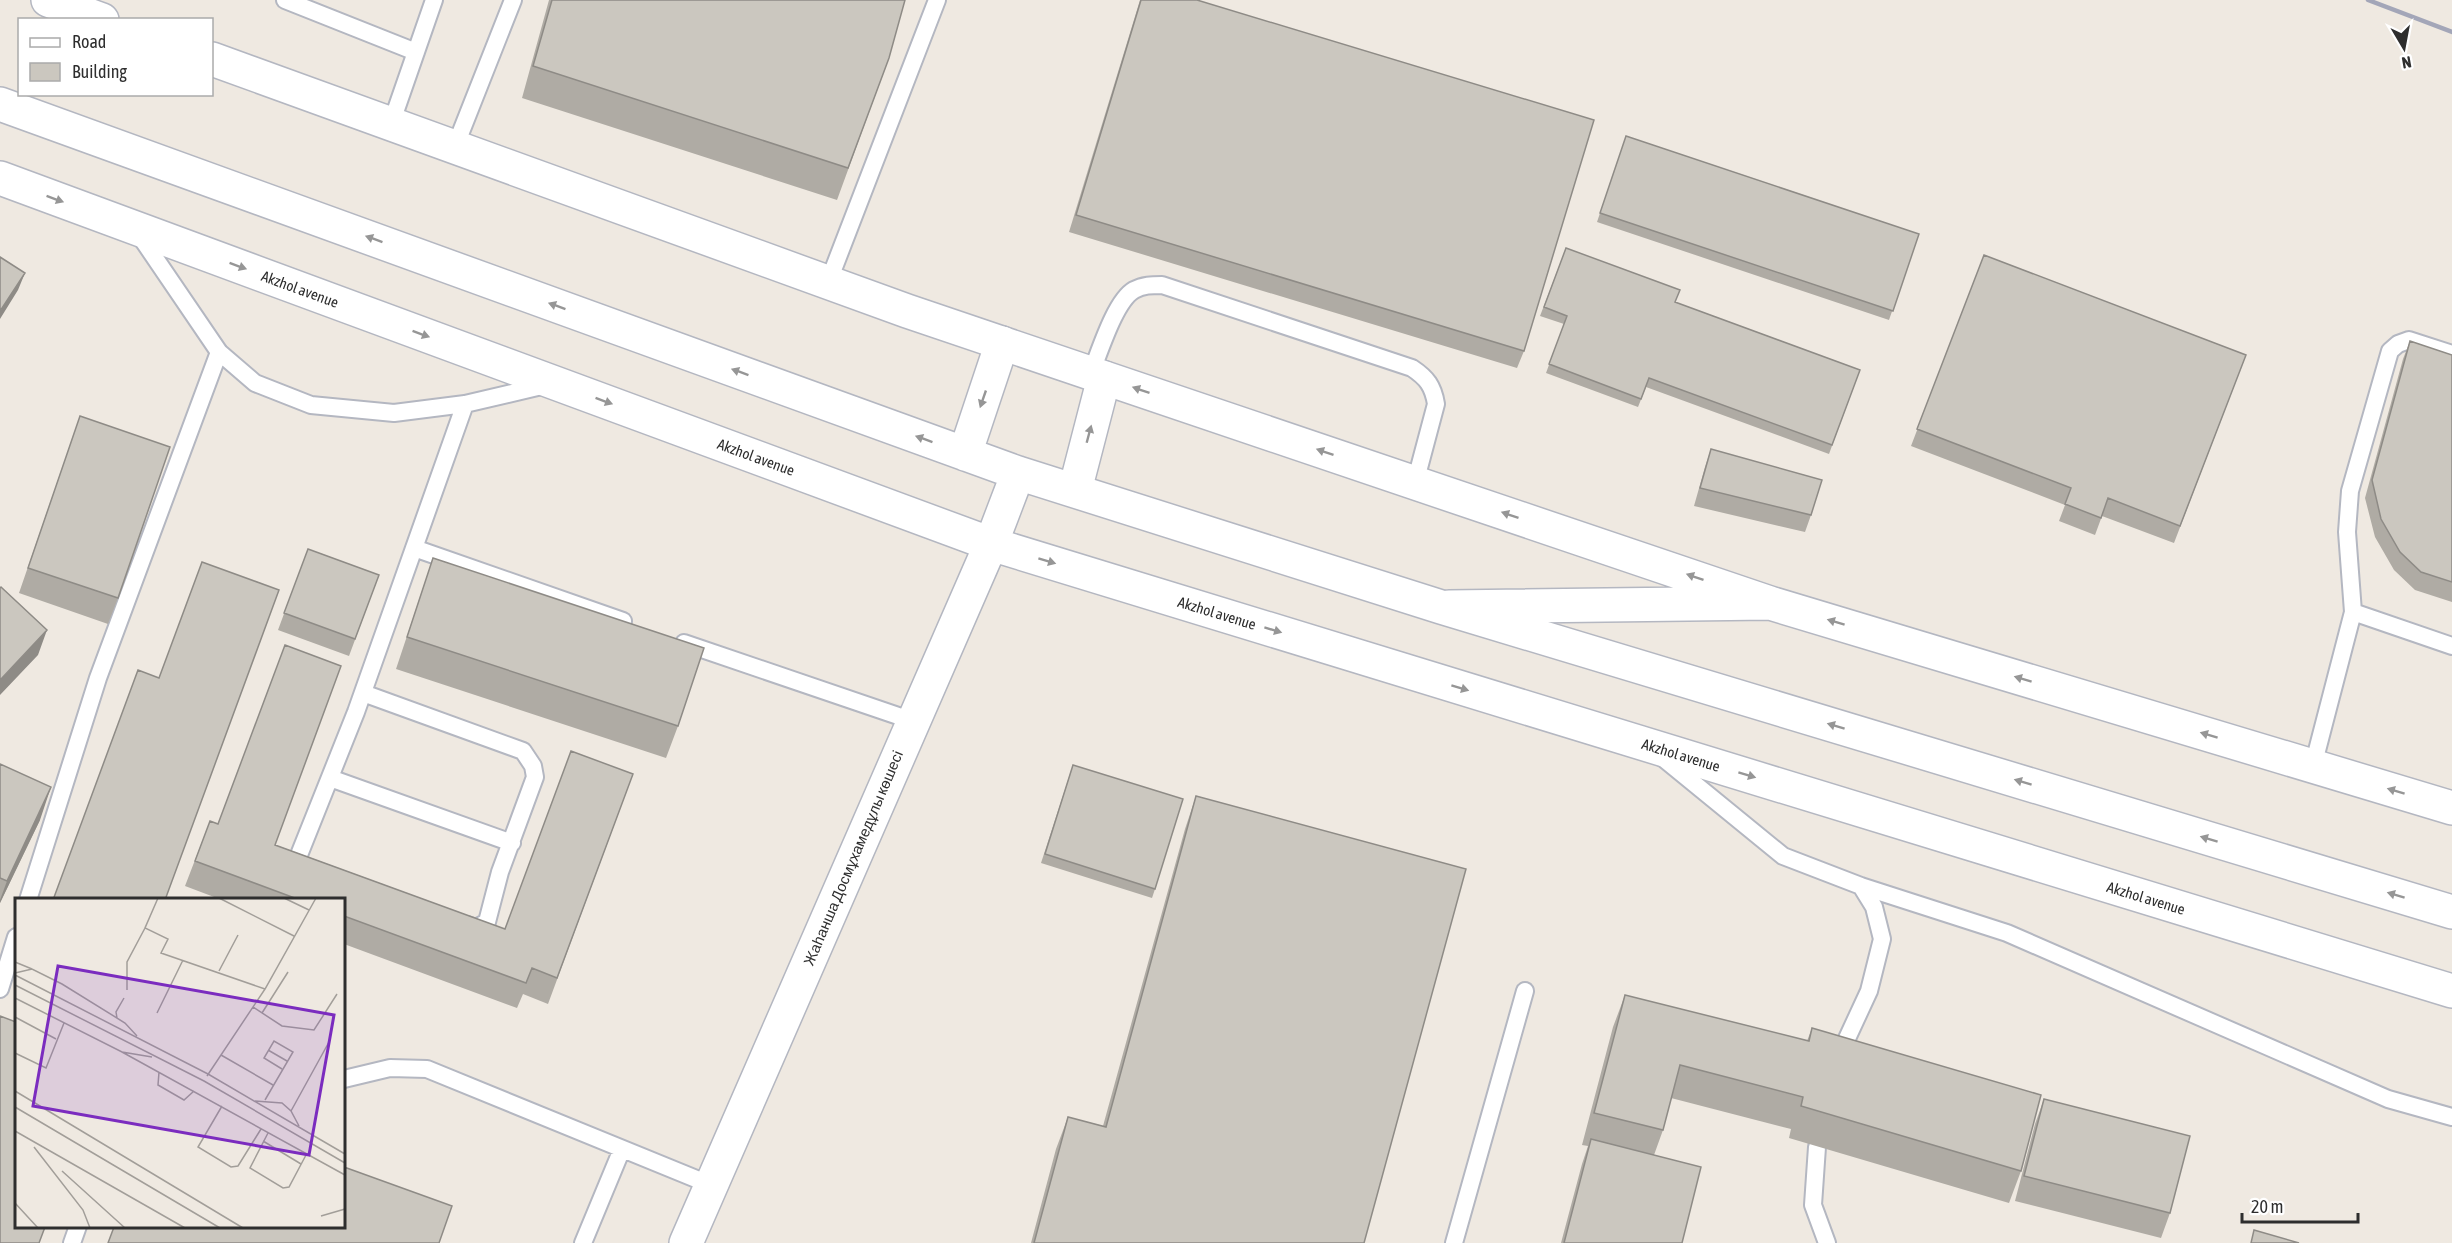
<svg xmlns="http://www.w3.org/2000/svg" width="2452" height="1243" viewBox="0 0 2452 1243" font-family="'Asap Condensed',sans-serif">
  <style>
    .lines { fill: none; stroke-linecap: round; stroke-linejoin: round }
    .lane-casing { stroke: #b4b7c1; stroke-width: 20 }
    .street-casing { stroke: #b4b7c1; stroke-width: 36 }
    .secondary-casing { stroke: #b4b7c1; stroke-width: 36 }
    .lane { stroke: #fff; stroke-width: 16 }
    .street { stroke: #fff; stroke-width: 33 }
    .secondary { stroke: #fff; stroke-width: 33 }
    .rail { stroke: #a3a6b8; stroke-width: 4.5 }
    .wall { fill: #afaba4 }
    .shaded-wall { fill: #8e8b86 }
    .building { fill: #cbc7bf; stroke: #8e8b86; stroke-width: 1.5 }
    .oneway { fill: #969696 }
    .labels { text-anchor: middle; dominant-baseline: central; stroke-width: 5; stroke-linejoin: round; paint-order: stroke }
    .street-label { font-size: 15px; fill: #2e2e2e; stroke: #fff }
    .inset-road { fill: none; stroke: #a29e99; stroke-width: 1.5 }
    .view { fill: #7b2cbf; fill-opacity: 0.15; stroke: #7b2cbf; stroke-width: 3 }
    .inset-edge { fill: none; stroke: #2e2e2e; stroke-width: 3 }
  </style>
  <rect width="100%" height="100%" fill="#efe9e1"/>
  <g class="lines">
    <defs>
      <path id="lane" d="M285,0L416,52
        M391,124L434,0
        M455,147L513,0
        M138,233L219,352L255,383L311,405L394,413L465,404L546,385
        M828,283L937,0
        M1091,373C1100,351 1115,301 1134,290C1143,285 1152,285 1162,285L1412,368C1427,378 1433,386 1436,404L1415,483
        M414,548L623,621
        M2353,612L2452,646
        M684,643L913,721
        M363,693L523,751L533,766L535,777L500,872L487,922L476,928L467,925
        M1663,758L1783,856L1861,886L2007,933L2388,1099L2452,1117
        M2313,766L2353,612L2347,532L2350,491L2390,351L2398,344L2409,340L2452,354
        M330,778L512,843
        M307,869L302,867L297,860L356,712L465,404
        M28,900L98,678L219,352
        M0,989L16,937
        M1838,1058L1869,991L1882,939L1874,907L1861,886
        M344,1079L390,1068L427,1069L711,1185
        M1817,1147L1813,1205L1827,1243
        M72,1243L78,1226
        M583,1243L622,1149
        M1454,1243L1525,991"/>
      <path id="street" d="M48,0L102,20
        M212,59L907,311L1770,603
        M1449,607L1770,603L2452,808"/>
      <path id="secondary" d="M0,104L1018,473L1441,607L2452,912
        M0,178L991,544L2452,991
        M965,454L1002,343
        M1075,490L1104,378
        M686,1243L991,544L1018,473"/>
    </defs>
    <use href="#lane" class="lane-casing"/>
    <use href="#street" class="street-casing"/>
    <use href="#secondary" class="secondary-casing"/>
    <use href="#lane" class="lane"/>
    <use href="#street" class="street"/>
    <use href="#secondary" class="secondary"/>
    <path class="rail" d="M2368,0L2452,32"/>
  </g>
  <path class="wall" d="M549,0H905L889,58L837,200L522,98Z
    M1140,0H1197L1524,351L1517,368L1069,232Z
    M1626,136L1919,234L1889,320L1597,222Z
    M1566,248L1675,302L1860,370L1829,454L1646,387L1638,407L1546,373L1564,324L1540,316Z
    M1984,255L2246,355L2174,543L2102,516L2095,535L2059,521L2065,505L1911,446Z
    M2410,341L2452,355V602L2415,590L2394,570L2375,537L2365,498L2403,359Z
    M80,416L118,598L108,624L19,593Z
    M1711,449L1811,515L1805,532L1694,506L1705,467Z
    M308,549L379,575L349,656L278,630Z
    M433,558L678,726L666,758L396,669Z
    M0,764L40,820L0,903Z
    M633,774L548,1004L523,994L517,1008L344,944V900H222L185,886L210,821L505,929Z
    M1070,774L1155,889L1152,898L1041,863Z
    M1196,796L1364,1243H1031L1056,1149L1068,1117L1103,1126L1185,829Z
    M1625,995L1807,1041L1812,1028L2021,1171L2009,1203L1789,1138L1791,1129L1671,1098L1663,1130L1654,1155L1682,1243H1561L1582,1164L1588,1146L1582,1145L1613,1027Z
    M2044,1099L2170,1213L2161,1238L2015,1201L2035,1124Z"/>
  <path class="shaded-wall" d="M25,273L18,290L0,319V311Z
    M47,630L38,655L0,695V680Z
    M51,787L40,820L0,903V900L7,881Z"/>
  <path class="building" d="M552,0H905L889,58L848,168L533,66Z
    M1141,0H1197L1594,120L1524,351L1076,215Z
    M1626,136L1919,234L1893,311L1600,213Z
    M1566,248L1680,290L1675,302L1860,370L1832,445L1649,378L1641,399L1549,364L1567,316L1544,307Z
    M1984,255L2246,355L2180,526L2108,498L2101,518L2065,504L2071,488L1917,429Z
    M0,257L25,273L0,311Z
    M2410,341L2452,355V582L2421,572L2400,552L2381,519L2372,480Z
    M80,416L170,447L118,598L28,568Z
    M1711,449L1822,480L1811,515L1700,488Z
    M308,549L379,575L355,639L284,613Z
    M433,558L704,648L678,726L407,637Z
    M202,562L279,590L165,900H53L138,670L159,678Z
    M1,587L47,630L0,680V588Z
    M285,645L341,666L275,845L505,929L571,751L633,774L557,978L532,968L526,983L344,916V900H300L195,861L210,821L218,824Z
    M0,764L51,787L7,881L0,878Z
    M1073,765L1183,799L1155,889L1045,854Z
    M1196,796L1466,869L1364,1243H1034L1068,1117L1106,1127Z
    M1625,995L1809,1041L1812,1028L2041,1095L2021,1171L1801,1106L1803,1097L1680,1065L1663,1130L1594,1113Z
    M0,1016L16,1022V1227H45L39,1243H0Z
    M2044,1099L2190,1136L2170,1213L2024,1176Z
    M1591,1139L1701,1167L1682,1243H1564Z
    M344,1167L452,1206L439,1243H108L114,1227H344Z
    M2254,1230L2299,1243H2251Z"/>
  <defs><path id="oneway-solid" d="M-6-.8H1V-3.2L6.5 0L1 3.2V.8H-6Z" transform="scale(1.5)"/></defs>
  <g class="oneway">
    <use href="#oneway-solid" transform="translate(55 199) rotate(20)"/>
    <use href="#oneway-solid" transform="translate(374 239) rotate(-160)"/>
    <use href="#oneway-solid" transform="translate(238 266) rotate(20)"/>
    <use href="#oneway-solid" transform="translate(557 306) rotate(-160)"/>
    <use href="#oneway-solid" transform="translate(421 334) rotate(20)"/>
    <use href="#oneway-solid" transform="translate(740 372) rotate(-160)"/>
    <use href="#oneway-solid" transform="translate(1141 390) rotate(-161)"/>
    <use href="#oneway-solid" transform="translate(983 399) rotate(109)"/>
    <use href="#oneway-solid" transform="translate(604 401) rotate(20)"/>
    <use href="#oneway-solid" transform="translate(1089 434) rotate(-75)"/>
    <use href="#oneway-solid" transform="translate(924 439) rotate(-160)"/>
    <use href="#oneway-solid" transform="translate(1325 452) rotate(-161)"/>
    <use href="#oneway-solid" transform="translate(1510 515) rotate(-161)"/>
    <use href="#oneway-solid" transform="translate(1047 561) rotate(17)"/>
    <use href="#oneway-solid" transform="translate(1695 577) rotate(-161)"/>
    <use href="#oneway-solid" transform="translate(1836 622) rotate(-163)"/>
    <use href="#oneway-solid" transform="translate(1273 630) rotate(17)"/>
    <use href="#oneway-solid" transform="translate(2023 679) rotate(-163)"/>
    <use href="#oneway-solid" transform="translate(1460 688) rotate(17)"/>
    <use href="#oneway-solid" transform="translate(1836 726) rotate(-163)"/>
    <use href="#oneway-solid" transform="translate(2209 735) rotate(-163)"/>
    <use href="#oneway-solid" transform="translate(1747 775) rotate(17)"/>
    <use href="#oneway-solid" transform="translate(2023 782) rotate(-163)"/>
    <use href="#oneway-solid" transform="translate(2396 791) rotate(-163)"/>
    <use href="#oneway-solid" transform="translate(2209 839) rotate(-163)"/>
    <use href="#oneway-solid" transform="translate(2396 895) rotate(-163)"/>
  </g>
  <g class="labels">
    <g class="street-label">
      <text transform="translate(300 289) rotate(20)">Akzhol avenue</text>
      <text transform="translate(756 457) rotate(20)">Akzhol avenue</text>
      <text transform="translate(1217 613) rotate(17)">Akzhol avenue</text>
      <text transform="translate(1681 755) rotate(17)">Akzhol avenue</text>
      <text transform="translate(853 858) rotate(-67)">Жаһанша Досмұхамедұлы көшесі</text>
      <text transform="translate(2146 898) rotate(17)">Akzhol avenue</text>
    </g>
  </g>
  <g transform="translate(15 898)">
    <rect width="330" height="330" fill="#efe9e1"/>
    <path class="inset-road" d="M143,0L130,30L153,41L146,55L250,91M204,0L279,38M269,0L294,12M0,64L17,71M204,73L223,37M0,75L17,71L47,86L110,125L122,138M0,77L193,176L330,256M0,87L189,183L330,265M112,92V64L130,30M0,100L107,154L137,159M238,109L267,128L299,132L322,96M142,115L168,62M247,115L273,74M0,119L41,141M102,120L101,114L109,100M253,152L272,163M107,154L330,277M0,155L31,170L49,125M206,157L258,187M144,174L143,187L169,202L179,193M192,178L250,91L301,0M0,193L228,330M250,202L278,154L259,143L249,160L267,171M240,203L267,205L276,213L284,228M207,208L183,249L216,269L223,268L246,231M0,209L205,330M276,213L314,144M0,233L170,330M253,235L235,270L268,290L274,289L291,257M248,243L286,266M19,249L68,312L75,330M47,273L110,330M0,305L23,330M306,318L330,311"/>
    <path class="view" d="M43,68L319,117L294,257L18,208Z"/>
    <rect width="330" height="330" class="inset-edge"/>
  </g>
  <rect x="18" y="18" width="195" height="78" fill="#ffffff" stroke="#ababab" stroke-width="1.5"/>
  <rect x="30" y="38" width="30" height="9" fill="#ffffff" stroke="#ababab" stroke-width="1.5"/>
  <text x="72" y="48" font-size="18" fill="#2e2e2e">Road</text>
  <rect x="30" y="63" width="30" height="18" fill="#cbc7bf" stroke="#ababab" stroke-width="1.5"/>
  <text x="72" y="78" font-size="18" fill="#2e2e2e">Building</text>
  <g transform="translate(2404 48) rotate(170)" stroke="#ffffff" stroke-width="4.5" paint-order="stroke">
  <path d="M0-4.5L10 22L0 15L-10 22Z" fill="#2e2e2e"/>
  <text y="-9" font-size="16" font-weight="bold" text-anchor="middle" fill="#2e2e2e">N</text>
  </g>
  <path d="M2242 1213v9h116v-9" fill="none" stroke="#2e2e2e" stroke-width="3"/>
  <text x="2251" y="1213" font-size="18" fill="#2e2e2e" stroke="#ffffff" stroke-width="4.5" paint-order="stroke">20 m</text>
</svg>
